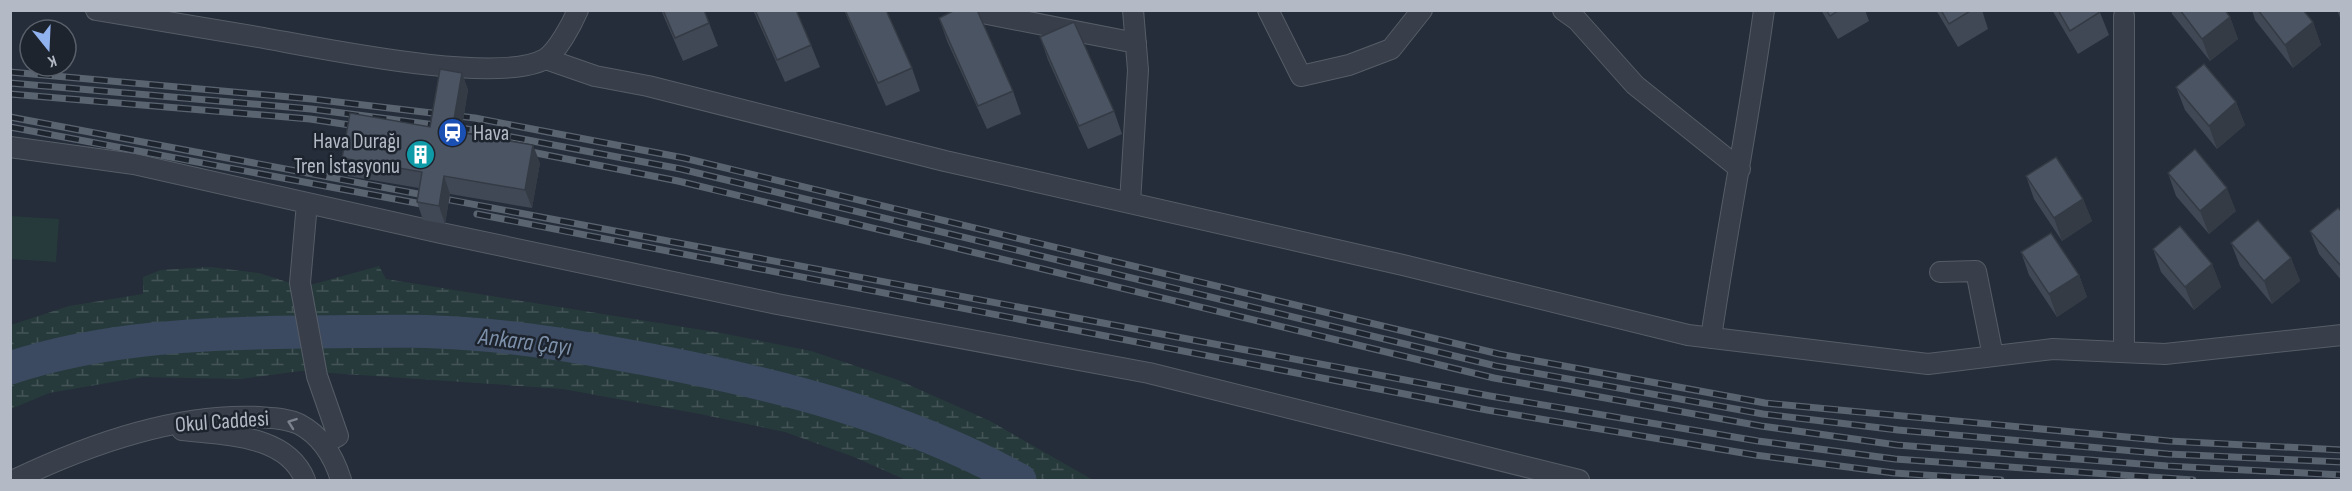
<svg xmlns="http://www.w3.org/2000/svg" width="2352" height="491" viewBox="0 0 2352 491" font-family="'Sofia Sans Condensed',sans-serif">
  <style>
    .green { fill: #273a3b }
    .wetland { fill: url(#wetland-marsh) }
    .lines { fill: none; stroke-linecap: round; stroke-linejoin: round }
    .river { stroke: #3b4a61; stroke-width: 33 }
    .minor-casing { stroke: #565d67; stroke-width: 22 }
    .minor { stroke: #383f4a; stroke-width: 20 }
    .rail-casing { stroke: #5a6370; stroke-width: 7 }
    .rail { stroke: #1d242e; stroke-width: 4.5; stroke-dasharray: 14; stroke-linecap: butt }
    .wall { fill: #404855 }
    .shaded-wall { fill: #343b45 }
    .building { fill: #4b5463; stroke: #343b45; stroke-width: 1.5 }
    .oneway { stroke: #7c838e }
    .labels { text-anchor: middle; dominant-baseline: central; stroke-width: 5; stroke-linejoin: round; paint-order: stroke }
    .poi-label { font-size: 22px; fill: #b3bac5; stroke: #1d242e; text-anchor: start }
    .street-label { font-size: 22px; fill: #b3bac5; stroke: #1d242e }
    .water-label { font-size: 24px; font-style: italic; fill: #7d90aa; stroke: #1d242e }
  </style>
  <defs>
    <pattern id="wetland-marsh" width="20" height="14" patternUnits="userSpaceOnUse" patternTransform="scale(1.5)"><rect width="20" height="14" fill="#273a3b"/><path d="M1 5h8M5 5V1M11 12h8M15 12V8" fill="none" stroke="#445456"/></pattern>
  </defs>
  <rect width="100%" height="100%" fill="#242d39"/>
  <path class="green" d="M10,216L59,219L56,262L11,259Z"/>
  <path class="wetland" d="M379,266L386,279L721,333L811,351L898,380L990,421L1093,480H906L854,457L785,432L700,414L563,389L301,371L241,379L142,377L49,393L11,409L10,325L14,324L69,306L143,294V277L161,270L210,267L259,273L303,287Z"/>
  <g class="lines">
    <path class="river" d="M10,368C103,337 207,333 304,332C360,332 415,329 471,334C531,338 591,349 651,360C781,385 903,416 1020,480"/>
    <defs>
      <path id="minor" d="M96,10C150,19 204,28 258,37C316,47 497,86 545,59C557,52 572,24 578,10
        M967,10L1136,43
        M1268,10L1301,76L1349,65L1391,49L1422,10
        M1563,10L1577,20L1635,85L1740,169
        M2124,16V352
        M546,59L595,76L648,86L945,161L1403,265L1688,335L1928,364L2053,349L2165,354L2342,335
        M10,147L134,164L441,233L777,304L1149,373L1579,480
        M307,203L300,283L317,376L338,436L323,444
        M1130,203L1138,70L1133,10
        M1940,272L1976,271L1993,356
        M1711,338C1727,228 1749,120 1764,10
        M182,430C224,435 287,434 305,480
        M14,480C87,445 177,413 259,417C272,418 286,418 299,424C322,436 334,457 341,480"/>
    </defs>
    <use href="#minor" class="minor-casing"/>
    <use href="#minor" class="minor"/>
    <defs>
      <path id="rail" d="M10,72L312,99L475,118L684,158L1499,354L1765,403L2169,441L2342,450
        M10,83L311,109L474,130L681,169L1496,366L1763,414L1898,430L2168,454L2342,462
        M10,94L310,119L363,127
        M10,117L1490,396L1758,441L1895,459L2193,480
        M10,127L432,206
        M521,150L678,181L1494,378L1761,426L1897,445L2167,466L2342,475
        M477,214L1487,410L1755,455L1894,473L2001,480"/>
    </defs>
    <use href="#rail" class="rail-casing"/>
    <use href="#rail" class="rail"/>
  </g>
  <path class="wall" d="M661,10H704L718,46L683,61Z
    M753,10H796L811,45L820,67L785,82Z
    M844,10H886L912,68L920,91L886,106Z
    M1821,10H1865L1869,21L1838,39Z
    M1936,10H1982L1988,29L1958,47Z
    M2052,10H2099L2109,35L2078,54Z
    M2171,10H2225L2230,17L2238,39L2210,61L2172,14Z
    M2252,10H2303L2313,22L2321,45L2293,68L2255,20Z
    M2337,10H2342V23Z
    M939,18L1013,91L1021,114L987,129L947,41Z
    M1040,37L1114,111L1122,134L1088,149L1048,60Z
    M462,73L468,90L461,133L540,163L532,208L450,194L445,224L423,220L417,202L419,188L348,176L342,158L430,127Z
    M2176,87L2236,102L2245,125L2217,149L2185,110Z
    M2168,173L2236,211L2209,234L2176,196Z
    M2026,176L2083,199L2092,221L2062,241L2034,199Z
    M2342,212V281L2319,254L2310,231Z
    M2231,243L2291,258L2300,281L2272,304L2240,266Z
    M2153,249L2212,264L2221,287L2194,310L2161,272Z
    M2021,252L2079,275L2087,297L2057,317L2029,275Z"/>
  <path class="shaded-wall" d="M2230,17L2238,39L2210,61L2202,39Z
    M2313,22L2321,45L2293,68L2285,45Z
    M462,73L468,90L458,149L452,131Z
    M2236,102L2245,125L2217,149L2209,126Z
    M533,145L540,163L532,208L525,190Z
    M444,176L450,194L445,224L439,206Z
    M2227,188L2236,211L2209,234L2200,211Z
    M2083,199L2092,221L2062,241L2054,218Z
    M2291,258L2300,281L2272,304L2264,281Z
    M2212,264L2221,287L2194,310L2185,287Z
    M2079,275L2087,297L2057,317L2049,294Z"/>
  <path class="building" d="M663,10H704L709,23L675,38Z
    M755,10H796L811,45L777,60Z
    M845,10H886L912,68L878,83Z
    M955,10H977L1013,91L978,106L939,18Z
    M1826,10H1839L1830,16Z
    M1941,10H1972L1949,24Z
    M2058,10H2099L2100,12L2070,31Z
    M2180,10H2225L2230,17L2202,39Z
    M2258,10H2303L2313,22L2285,45Z
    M1074,22L1114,111L1079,126L1040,37Z
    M2204,64L2236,102L2209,126L2176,87Z
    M440,69L462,73L452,131L533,145L525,190L444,176L439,206L417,202L422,172L342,158L350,113L430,127Z
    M2195,149L2227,188L2200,211L2168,173Z
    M2056,157L2083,199L2054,218L2026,176Z
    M2338,208L2342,212V267L2310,231Z
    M2258,220L2291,258L2264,281L2231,243Z
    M2180,226L2212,264L2185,287L2153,249Z
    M2051,233L2079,275L2049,294L2021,252Z"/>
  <defs><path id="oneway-chevron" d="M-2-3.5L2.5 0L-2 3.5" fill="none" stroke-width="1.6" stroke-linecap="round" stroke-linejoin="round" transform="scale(1.5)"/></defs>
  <use class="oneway" href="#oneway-chevron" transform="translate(292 423) rotate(-160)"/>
  <defs>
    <symbol id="station-disc" viewBox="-11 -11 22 22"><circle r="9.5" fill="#1a4fb4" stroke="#1d242e"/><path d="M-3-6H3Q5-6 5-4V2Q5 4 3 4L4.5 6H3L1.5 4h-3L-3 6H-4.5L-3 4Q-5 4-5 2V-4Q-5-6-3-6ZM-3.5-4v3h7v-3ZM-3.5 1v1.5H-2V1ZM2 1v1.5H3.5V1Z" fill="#fff"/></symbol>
    <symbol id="building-disc" viewBox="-11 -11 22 22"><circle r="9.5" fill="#0f9aa8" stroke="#1d242e"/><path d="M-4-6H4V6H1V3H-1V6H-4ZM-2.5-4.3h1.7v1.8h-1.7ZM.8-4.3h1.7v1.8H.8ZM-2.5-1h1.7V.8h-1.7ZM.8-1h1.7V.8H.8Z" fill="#fff"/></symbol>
  </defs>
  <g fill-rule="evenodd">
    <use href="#station-disc" x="436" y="116" width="33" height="33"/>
    <use href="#building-disc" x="404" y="138" width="33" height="33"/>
  </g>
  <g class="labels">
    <g class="poi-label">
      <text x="473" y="133">Hava</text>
      <text x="400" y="141" text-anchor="end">Hava Durağı<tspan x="400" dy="25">Tren İstasyonu</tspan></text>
    </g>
    <g class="street-label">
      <text transform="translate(222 422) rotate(-4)">Okul Caddesi</text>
    </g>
    <g class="water-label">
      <text transform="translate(525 342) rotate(7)">Ankara Çayı</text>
    </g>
  </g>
  <rect width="2352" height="491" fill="none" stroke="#b3bac5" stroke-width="24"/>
  <g transform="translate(48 48) rotate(162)"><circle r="28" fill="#1d242e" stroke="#59606a" stroke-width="1.5"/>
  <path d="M0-4.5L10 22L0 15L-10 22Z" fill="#90b2ee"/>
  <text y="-9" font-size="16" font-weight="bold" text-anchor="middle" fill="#b3bac5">K</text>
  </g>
</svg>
